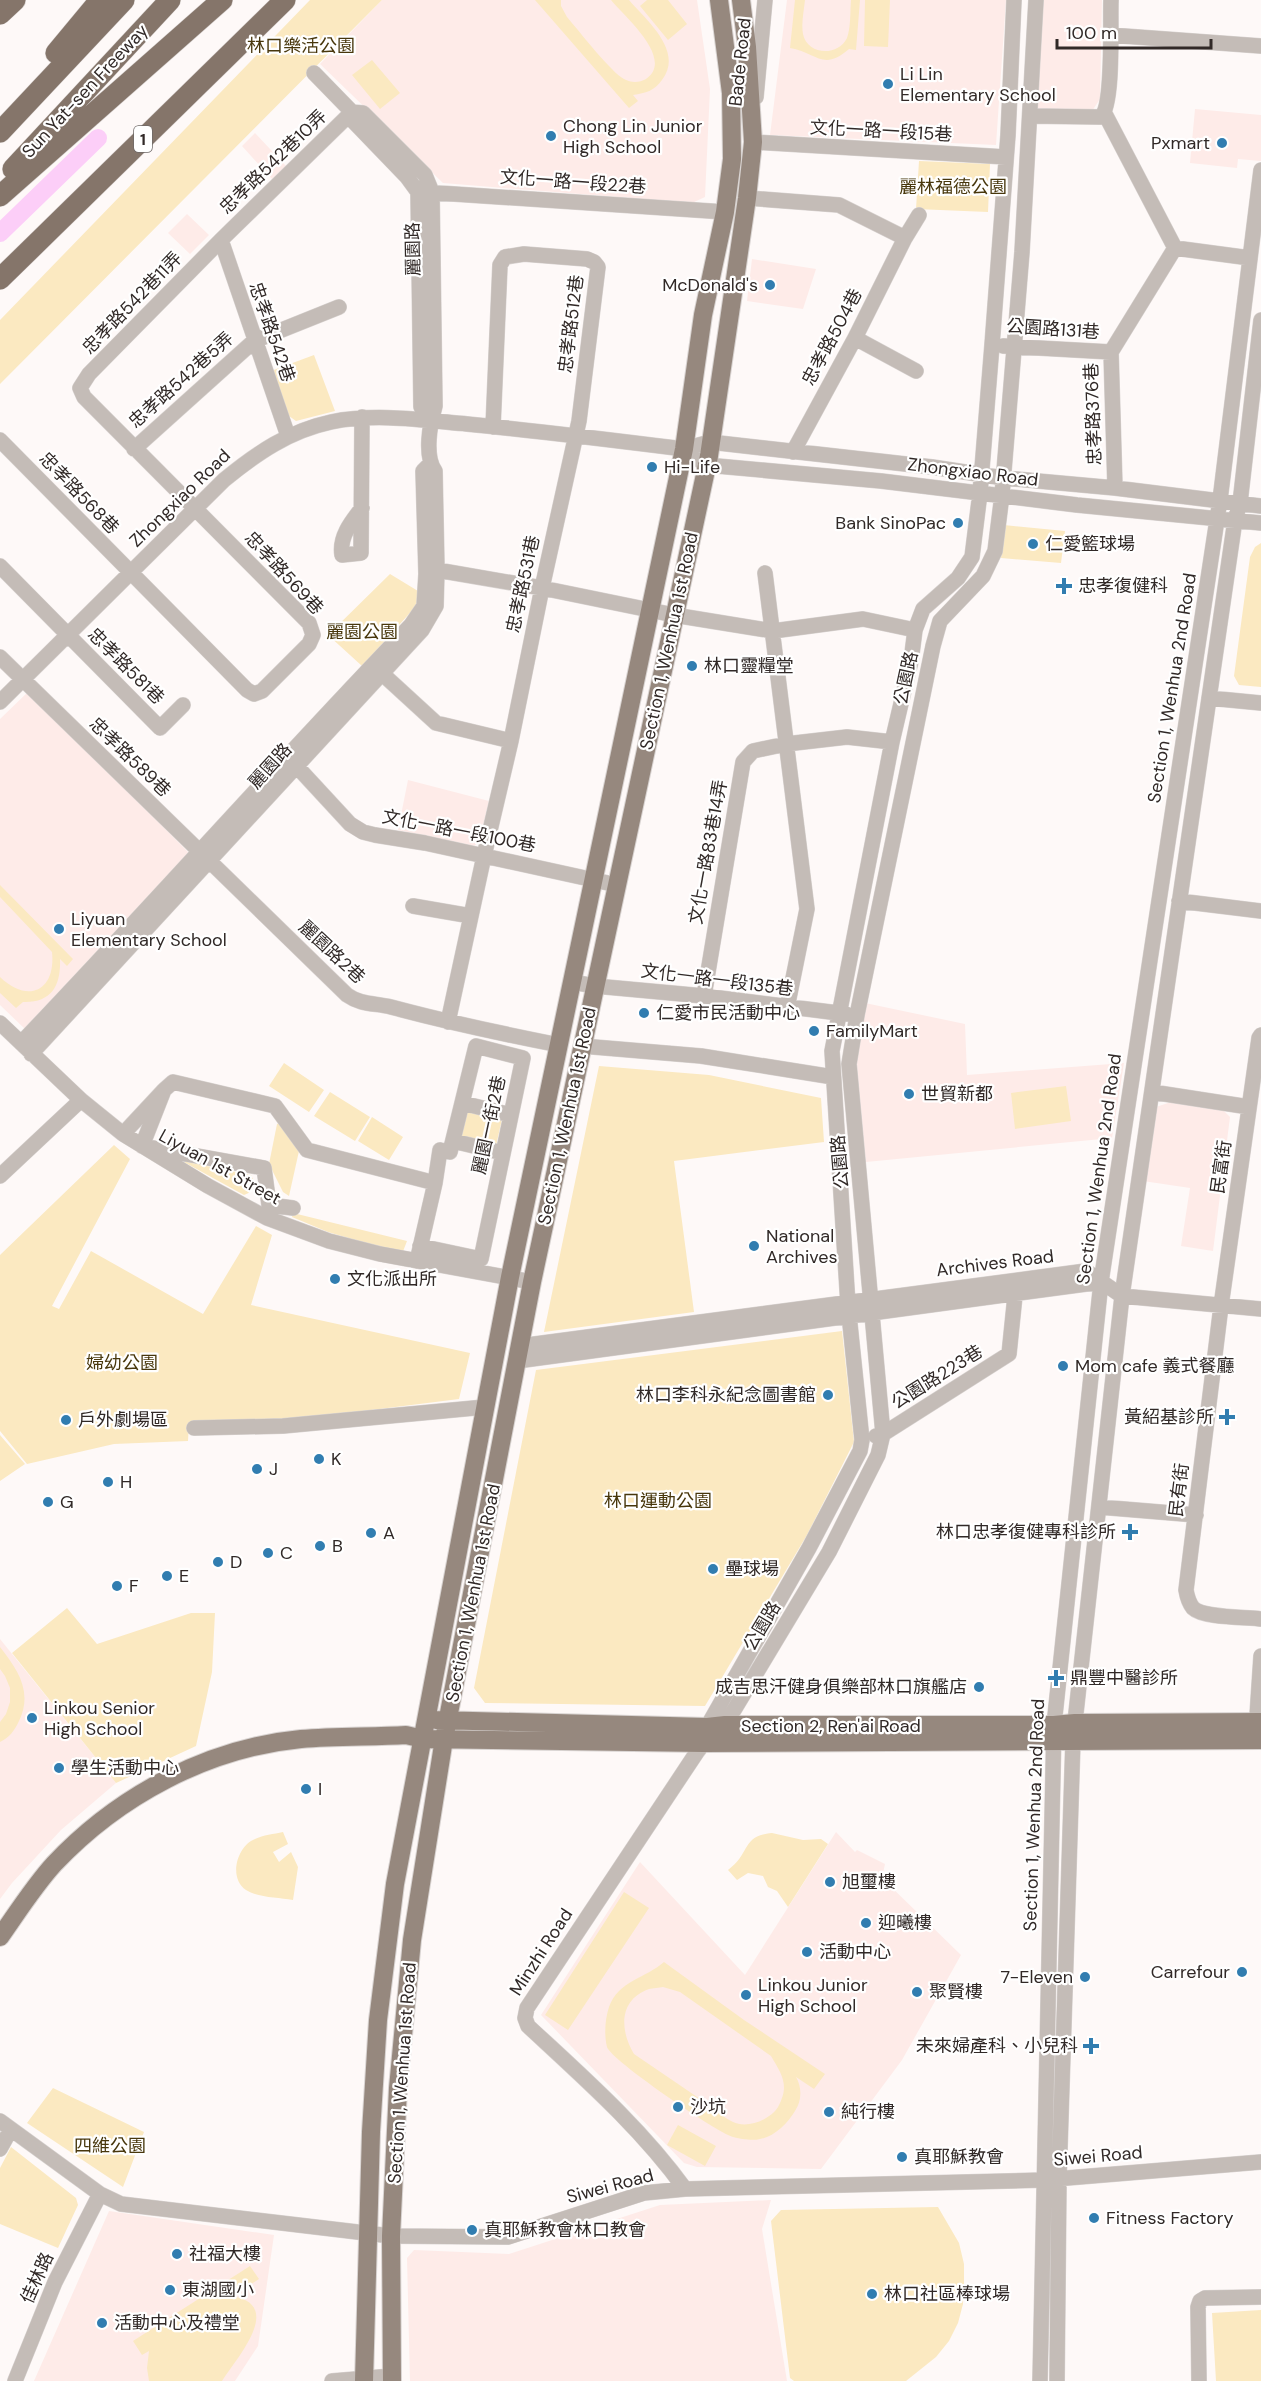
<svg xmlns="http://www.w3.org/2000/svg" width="1261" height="2381" viewBox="0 0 1261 2381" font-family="'DM Sans','Noto Sans TC',sans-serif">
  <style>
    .built { fill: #feebe8 }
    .green { fill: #fbe9c1; fill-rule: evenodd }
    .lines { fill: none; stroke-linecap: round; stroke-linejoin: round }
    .river { stroke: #fccef8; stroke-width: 18 }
    .minor-casing { stroke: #d9d4d2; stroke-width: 16 }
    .major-casing { stroke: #d9d4d2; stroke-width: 20 }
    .highway-casing { stroke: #d9d4d2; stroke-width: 22 }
    .minor { stroke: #c4bcb7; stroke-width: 15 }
    .major { stroke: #96887e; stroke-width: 18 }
    .highway { stroke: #85756a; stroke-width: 21 }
    .poi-dot { fill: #317db0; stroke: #fff; stroke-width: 2 }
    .labels { text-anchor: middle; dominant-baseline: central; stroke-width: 4.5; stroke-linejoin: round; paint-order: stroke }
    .shield { fill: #fff; stroke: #6f6968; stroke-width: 1.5 }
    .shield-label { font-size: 16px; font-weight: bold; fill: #312927 }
    .park-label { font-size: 18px; fill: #48370c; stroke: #fff }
    .street-label { font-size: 18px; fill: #312927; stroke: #fff }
    .poi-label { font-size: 18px; fill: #312927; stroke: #fff; text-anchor: start }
  </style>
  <rect width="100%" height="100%" fill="#fef9f8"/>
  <path class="built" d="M382,0H697L710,89L705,197L692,203L443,183L320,64Z
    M787,0H1006L996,145L770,135Z
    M1039,0H1102L1100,99L1092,111L1033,115Z
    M1195,109L1261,115V161L1238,159L1237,168L1190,163Z
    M255,133L286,166L272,179L242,146Z
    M187,214L209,235L190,254L168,233Z
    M752,259L816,269L803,309L747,301Z
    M29,691L189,853L25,1029L0,1005V719Z
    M408,780L489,801L479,842L474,846L398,830Z
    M865,1003L965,1024L967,1075L1124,1063L1112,1138L866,1162L854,1065Z
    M1171,1102L1222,1109L1230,1117L1213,1251L1181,1246L1190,1188L1143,1181L1156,1107Z
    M0,1639L116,1783L61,1830L12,1883L0,1899Z
    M836,1832L855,1852L857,1850L885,1864L882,1878L961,1955L902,2060L821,2169L697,2167L684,2163L541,2015L640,1862L745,1975Z
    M771,2200L762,2229L787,2381H410L407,2258L414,2250L509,2254L660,2205Z
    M109,2211L274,2235L258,2346L235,2381H34Z"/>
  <path class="green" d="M310,0H382L0,384V320Z
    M535,0H561V6L567,17C579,31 611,72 624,79C631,83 639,83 646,79C675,59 625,17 611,0H629C647,21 684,51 662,80C654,91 646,93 633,95L638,101L629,108Z
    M647,0H668L687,24L668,40L640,6Z
    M795,0H805C804,10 801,24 803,34C807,55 838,57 847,38C851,27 850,12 851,0H860L856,50L849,49C823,72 816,52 790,48Z
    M865,0H890L888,47L864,46Z
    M372,60L400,93L380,109L352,75Z
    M919,161L990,164L988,212L916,209Z
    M314,355L335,411L296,421L289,416L271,371Z
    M1004,525L1065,531L1061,563L1001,558Z
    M1261,543V687L1239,685L1234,676L1250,557L1255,547Z
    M390,574L418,591V604L362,666L328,635Z
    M0,885L73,959L67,966L60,959C61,985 52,1003 23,1002L16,1008L0,993V977C28,1004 56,991 52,952L0,897Z
    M284,1063L324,1090L309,1112L269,1086Z
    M599,1066L709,1075L821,1098L824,1142L674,1161L694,1312L544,1332Z
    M1066,1086L1071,1121L1015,1129L1011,1093Z
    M330,1092L370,1117L355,1141L314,1116Z
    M464,1111L502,1119L496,1146L458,1138Z
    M372,1117L403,1137L389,1160L358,1141Z
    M281,1122L299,1151L289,1196L283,1192L269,1164L277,1124Z
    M114,1145L130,1159L52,1306L59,1309L91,1251L203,1314L256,1226L272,1235L251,1305L470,1353L459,1399L292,1420L189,1423L188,1441L114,1444L27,1464L0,1431V1255Z
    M182,1161L251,1175C256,1184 255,1191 244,1195Z
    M293,1213L407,1241L402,1254L328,1232L292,1217Z
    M842,1331L854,1442L807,1535L705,1706L485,1703L474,1688L536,1370Z
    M0,1435L25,1464L0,1481Z
    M67,1608L97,1644L191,1613H215L212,1672L196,1746L116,1783L12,1653Z
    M0,1647C18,1670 33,1692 19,1721C15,1730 9,1738 0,1742V1722L6,1714L10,1702V1688L5,1676L0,1669Z
    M283,1832L288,1844L273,1852L279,1862L291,1852L298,1867L293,1900C278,1897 259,1898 246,1890C228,1878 237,1846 255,1839C263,1835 274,1834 283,1832Z
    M772,1833L803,1840L821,1839L828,1844L788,1907L777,1891L768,1887L763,1876L748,1873L737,1880L728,1870C751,1853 741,1836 772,1833Z
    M624,1892L649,1908L568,2030L545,2015Z
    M664,1962L744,2020L825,2074L814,2089L796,2077C802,2087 802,2101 795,2111C788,2123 774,2137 760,2139C754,2141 740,2139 733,2137C716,2132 611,2060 607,2047C604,2035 605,2019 609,2007C618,1981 646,1978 664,1962ZM663,1987L680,1992L771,2056C782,2075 790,2085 778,2107C770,2120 747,2129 733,2122C724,2118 715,2109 706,2103C682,2087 658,2070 634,2054C620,2031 618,2000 649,1989C653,1988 659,1988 663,1987Z
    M53,2088L144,2132L123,2187L27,2123Z
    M678,2125L716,2146L705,2166L667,2145Z
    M11,2147L76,2198L78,2205L58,2248L0,2224V2168Z
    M938,2207L959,2243L964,2264V2284L963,2304L958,2323L949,2341L936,2357L906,2381H794L790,2378L771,2221L781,2210Z
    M250,2266L259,2279L232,2296C285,2305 237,2357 222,2381H149L147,2368L149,2351L142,2355L133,2341Z
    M1261,2310V2381H1216L1212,2313Z"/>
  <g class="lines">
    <path class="river" d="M0,233L98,138"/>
    <defs>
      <path id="minor" d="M1110,35L1261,46
        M314,73L352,112L354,122L407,177L418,192L421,407L431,421
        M756,97L765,0
        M1105,114L1175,248L1250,258
        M1030,116L1101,117C1114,104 1110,22 1111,0
        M753,142L1006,157
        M424,192L725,212
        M747,198L839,205L905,238
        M221,240L288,436
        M855,338L916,371
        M1003,346L1111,352
        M0,440L247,690L254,694L262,691L309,644L313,635L309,623L84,397L80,388L89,374L221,240L352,112
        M134,449L254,341L339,307
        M684,449L706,465L881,481L1077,505L1261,523
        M793,452L855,338L905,238L919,215
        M1115,488L1111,352L1175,248
        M362,508C351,522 339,537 342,555L361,553L362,417
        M0,566L160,728L183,705
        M437,570L542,588L674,615L773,631L863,619L915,630
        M765,573L807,909L787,1008
        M0,657L347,995C361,1005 375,1003 391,1007C447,1022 503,1034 559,1045
        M376,668L436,723L511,741
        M1209,698L1261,703
        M0,702L224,480C257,453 289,431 331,422C375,413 422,420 467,424C540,431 612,440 684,449L710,442L932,467L1004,478L1115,488L1261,506
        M289,758L350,824L363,832L375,835L425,843L617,885
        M1179,901L1261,911
        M413,906L471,916
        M572,982L595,986L704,996L846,1014
        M704,996L743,762L753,751L786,744L847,737L892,742
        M448,1022L484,856L511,741L542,588L579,421L598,267L594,262L587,259L524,254L505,257L500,265L493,427
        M0,1023L81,1100L123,1134L208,1186L267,1218L329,1241L380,1254L532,1282
        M1261,1035L1259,1038L1221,1306L1186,1590C1187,1596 1189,1603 1193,1608C1203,1618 1246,1617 1261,1619
        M21,1043C153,905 279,762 411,625L424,606L426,574L423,471L430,464
        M582,1046L701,1056L833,1077
        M31,1054L422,630L436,606L437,570L435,471C424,456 430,424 435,406L432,192L425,175L363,113L352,112
        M164,1090L173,1082L275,1106L307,1150L435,1183
        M1152,1092L1249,1107
        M462,1103L511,1115
        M123,1134L164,1090L142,1146L264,1168L269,1205L293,1208
        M453,1141L503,1153
        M0,1176L81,1100
        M417,1261L435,1183L440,1150L450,1152L476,1046L523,1058L481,1259L420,1246
        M520,1346L1086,1271L1122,1296L1261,1309
        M517,1361L1101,1282
        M194,1428L283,1426L485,1407
        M876,1436L883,1434L1009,1354L1016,1286
        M1099,1507L1196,1515
        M1256,1731L1261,1656
        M705,1736L707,1727L809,1548L860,1451L862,1440L848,1305L832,1051L892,742L911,661L915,630L923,609L958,578L972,557L980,493L992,345L1008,135L1014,0
        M0,2121L100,2194L121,2204L391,2236L508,2237L644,2193L685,2189L1043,2180L1261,2162
        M0,2149L11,2129
        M685,2189C641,2128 583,2077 528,2026L525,2018L527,2008L697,1752L704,1743L725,1725L829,1552L878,1455L883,1434L849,1064L857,1015L933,646L940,621L983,576L995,551L1002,495L1022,252L1036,0
        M15,2381L55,2282L100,2194
        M332,2381L392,2376
        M1040,2381L1054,1725L1101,1282L1220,500L1261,170
        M1057,2381L1059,2179L1073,1740L1122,1296L1235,520L1240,503L1261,320
        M1199,2381L1198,2307L1200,2301L1205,2298L1261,2297"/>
      <path id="major" d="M436,1720L707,1727L725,1725H1054L1075,1723L1261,1722
        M0,1937C17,1913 34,1886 54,1864C118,1796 207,1748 301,1739C336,1736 372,1737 406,1735L423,1739L704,1743L1261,1740
        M364,2381L371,2132L378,2020L395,1884L510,1277L684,449L703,315L725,212L732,159L731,93L719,0
        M392,2381L391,2236L398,2088L412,1940L444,1739L532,1282L709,456L747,198L753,142L747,47L741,0"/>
      <path id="highway" d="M0,14L15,0
        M56,53L100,0
        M0,132L124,0
        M13,169L170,0
        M0,196L222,0
        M0,279L285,0"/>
    </defs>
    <use href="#minor" class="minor-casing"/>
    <use href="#major" class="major-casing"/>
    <use href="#highway" class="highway-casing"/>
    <use href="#minor" class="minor"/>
    <use href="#major" class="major"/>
    <use href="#highway" class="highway"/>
  </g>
  <g class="poi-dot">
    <circle cx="888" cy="84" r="6"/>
    <circle cx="551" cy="136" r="6"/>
    <circle cx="1222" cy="143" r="6"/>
    <circle cx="770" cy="285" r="6"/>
    <circle cx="652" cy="467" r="6"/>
    <circle cx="958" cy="523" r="6"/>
    <circle cx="1033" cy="544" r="6"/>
    <path d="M1061 577h6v6h6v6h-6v6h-6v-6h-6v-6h6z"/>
    <circle cx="692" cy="666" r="6"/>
    <circle cx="59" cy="929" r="6"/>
    <circle cx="644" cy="1013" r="6"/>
    <circle cx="814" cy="1031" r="6"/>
    <circle cx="909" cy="1094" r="6"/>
    <circle cx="754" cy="1246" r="6"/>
    <circle cx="335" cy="1279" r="6"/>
    <circle cx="1063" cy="1366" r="6"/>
    <circle cx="828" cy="1395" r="6"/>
    <path d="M1224 1408h6v6h6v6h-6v6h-6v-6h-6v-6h6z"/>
    <circle cx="66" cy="1420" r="6"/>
    <circle cx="319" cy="1459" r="6"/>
    <circle cx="257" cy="1469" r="6"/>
    <circle cx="108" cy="1482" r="6"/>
    <circle cx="48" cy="1502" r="6"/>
    <path d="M1127 1523h6v6h6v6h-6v6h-6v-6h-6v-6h6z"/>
    <circle cx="371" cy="1533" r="6"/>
    <circle cx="320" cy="1546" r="6"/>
    <circle cx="268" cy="1553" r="6"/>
    <circle cx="218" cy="1562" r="6"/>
    <circle cx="713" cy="1569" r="6"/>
    <circle cx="167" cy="1576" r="6"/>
    <circle cx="117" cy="1586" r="6"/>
    <path d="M1053 1669h6v6h6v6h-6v6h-6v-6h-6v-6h6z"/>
    <circle cx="979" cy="1687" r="6"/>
    <circle cx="32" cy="1718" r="6"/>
    <circle cx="59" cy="1768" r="6"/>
    <circle cx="306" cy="1789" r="6"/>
    <circle cx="830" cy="1882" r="6"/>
    <circle cx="866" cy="1923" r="6"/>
    <circle cx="807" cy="1952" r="6"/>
    <circle cx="1242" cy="1972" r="6"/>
    <circle cx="1085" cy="1977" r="6"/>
    <circle cx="917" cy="1992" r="6"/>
    <circle cx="746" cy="1995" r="6"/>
    <path d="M1088 2037h6v6h6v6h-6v6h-6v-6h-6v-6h6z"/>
    <circle cx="678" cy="2107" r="6"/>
    <circle cx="829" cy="2112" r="6"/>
    <circle cx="902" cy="2157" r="6"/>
    <circle cx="1094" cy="2218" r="6"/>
    <circle cx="472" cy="2230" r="6"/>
    <circle cx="177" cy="2254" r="6"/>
    <circle cx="170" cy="2290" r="6"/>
    <circle cx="872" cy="2294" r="6"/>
    <circle cx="102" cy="2323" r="6"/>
  </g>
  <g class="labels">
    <rect class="shield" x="134" y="126" width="18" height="26" rx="4.5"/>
    <g class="shield-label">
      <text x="143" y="139">1</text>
    </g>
    <g class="park-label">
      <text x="301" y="46">林口樂活公園</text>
      <text x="953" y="187">麗林福德公園</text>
      <text x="362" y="632">麗園公園</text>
      <text x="122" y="1363">婦幼公園</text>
      <text x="658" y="1501">林口運動公園</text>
      <text x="110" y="2146">四維公園</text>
    </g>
    <g class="street-label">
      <text transform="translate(740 62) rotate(-84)">Bade Road</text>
      <text transform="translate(85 91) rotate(-47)">Sun Yat-sen Freeway</text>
      <text transform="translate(881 131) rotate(3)">文化一路一段15巷</text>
      <text transform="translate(273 162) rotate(-44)">忠孝路542巷10弄</text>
      <text transform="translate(573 182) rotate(4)">文化一路一段22巷</text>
      <text transform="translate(413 249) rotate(-91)">麗園路</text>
      <text transform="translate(132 303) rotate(-46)">忠孝路542巷11弄</text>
      <text transform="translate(571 324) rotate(-83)">忠孝路512巷</text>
      <text transform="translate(1053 329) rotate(4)">公園路131巷</text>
      <text transform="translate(272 332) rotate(71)">忠孝路542巷</text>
      <text transform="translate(832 337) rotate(-62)">忠孝路504巷</text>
      <text transform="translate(181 380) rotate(-42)">忠孝路542巷5弄</text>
      <text transform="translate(1093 414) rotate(-92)">忠孝路376巷</text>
      <text transform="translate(973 472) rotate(7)">Zhongxiao Road</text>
      <text transform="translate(79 493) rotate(46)">忠孝路568巷</text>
      <text transform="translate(180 498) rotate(-44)">Zhongxiao Road</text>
      <text transform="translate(284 573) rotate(47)">忠孝路569巷</text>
      <text transform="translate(523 584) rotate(-78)">忠孝路531巷</text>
      <text transform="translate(669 641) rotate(-78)">Section 1, Wenhua 1st Road</text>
      <text transform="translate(126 666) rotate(45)">忠孝路581巷</text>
      <text transform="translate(906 678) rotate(-78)">公園路</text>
      <text transform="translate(1172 688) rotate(-81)">Section 1, Wenhua 2nd Road</text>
      <text transform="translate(130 757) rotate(44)">忠孝路589巷</text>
      <text transform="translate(270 766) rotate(-48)">麗園路</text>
      <text transform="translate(459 831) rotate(11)">文化一路一段100巷</text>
      <text transform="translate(708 852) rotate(-80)">文化一路83巷14弄</text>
      <text transform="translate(332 952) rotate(43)">麗園路2巷</text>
      <text transform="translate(717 980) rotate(7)">文化一路一段135巷</text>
      <text transform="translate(567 1116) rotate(-78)">Section 1, Wenhua 1st Road</text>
      <text transform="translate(489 1125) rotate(-78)">麗園一街2巷</text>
      <text transform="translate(840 1162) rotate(-95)">公園路</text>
      <text transform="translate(220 1167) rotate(29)">Liyuan 1st Street</text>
      <text transform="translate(1221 1167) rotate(-82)">民富街</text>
      <text transform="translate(1099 1169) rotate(-82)">Section 1, Wenhua 2nd Road</text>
      <text transform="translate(995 1263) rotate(-7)">Archives Road</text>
      <text transform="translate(937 1377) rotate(-32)">公園路223巷</text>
      <text transform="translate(1179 1490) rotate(-83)">民有街</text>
      <text transform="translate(473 1593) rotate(-79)">Section 1, Wenhua 1st Road</text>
      <text transform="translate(762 1626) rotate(-59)">公園路</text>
      <text x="831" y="1726">Section 2, Ren'ai Road</text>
      <text transform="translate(1034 1815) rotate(-88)">Section 1, Wenhua 2nd Road</text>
      <text transform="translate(541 1952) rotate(-57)">Minzhi Road</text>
      <text transform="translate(402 2073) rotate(-86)">Section 1, Wenhua 1st Road</text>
      <text transform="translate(1098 2156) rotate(-5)">Siwei Road</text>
      <text transform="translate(610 2186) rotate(-15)">Siwei Road</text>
      <text transform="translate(37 2278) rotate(-66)">佳林路</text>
    </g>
    <g class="poi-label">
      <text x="900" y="74">Li Lin<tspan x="900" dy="21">Elementary School</tspan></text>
      <text x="563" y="126">Chong Lin Junior<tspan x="563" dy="21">High School</tspan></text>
      <text x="1210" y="143" text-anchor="end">Pxmart</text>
      <text x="758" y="285" text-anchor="end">McDonald's</text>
      <text x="664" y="467">Hi-Life</text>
      <text x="946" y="523" text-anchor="end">Bank SinoPac</text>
      <text x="1045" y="544">仁愛籃球場</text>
      <text x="1078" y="586">忠孝復健科</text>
      <text x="704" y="666">林口靈糧堂</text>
      <text x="71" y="919">Liyuan<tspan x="71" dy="21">Elementary School</tspan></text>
      <text x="656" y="1013">仁愛市民活動中心</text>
      <text x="826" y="1031">FamilyMart</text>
      <text x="921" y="1094">世貿新都</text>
      <text x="766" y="1236">National<tspan x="766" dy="21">Archives</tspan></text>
      <text x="347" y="1279">文化派出所</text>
      <text x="1075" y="1366">Mom cafe 義式餐廳</text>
      <text x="816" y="1395" text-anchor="end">林口李科永紀念圖書館</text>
      <text x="1214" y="1417" text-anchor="end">黃紹基診所</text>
      <text x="78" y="1420">戶外劇場區</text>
      <text x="331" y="1459">K</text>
      <text x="269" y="1469">J</text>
      <text x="120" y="1482">H</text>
      <text x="60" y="1502">G</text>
      <text x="1116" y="1532" text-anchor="end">林口忠孝復健專科診所</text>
      <text x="383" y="1533">A</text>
      <text x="332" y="1546">B</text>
      <text x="280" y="1553">C</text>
      <text x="230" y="1562">D</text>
      <text x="725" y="1569">壘球場</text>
      <text x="179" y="1576">E</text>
      <text x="129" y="1586">F</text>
      <text x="1070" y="1678">鼎豐中醫診所</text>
      <text x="967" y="1687" text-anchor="end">成吉思汗健身俱樂部林口旗艦店</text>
      <text x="44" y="1708">Linkou Senior<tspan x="44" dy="21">High School</tspan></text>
      <text x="71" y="1768">學生活動中心</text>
      <text x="318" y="1789">I</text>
      <text x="842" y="1882">旭璽樓</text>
      <text x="878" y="1923">迎曦樓</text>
      <text x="819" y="1952">活動中心</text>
      <text x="1230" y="1972" text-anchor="end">Carrefour</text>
      <text x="1073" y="1977" text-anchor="end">7-Eleven</text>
      <text x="758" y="1985">Linkou Junior<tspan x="758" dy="21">High School</tspan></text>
      <text x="929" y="1992">聚賢樓</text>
      <text x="1078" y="2046" text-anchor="end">未來婦產科、小兒科</text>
      <text x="690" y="2107">沙坑</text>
      <text x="841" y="2112">純行樓</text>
      <text x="914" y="2157">真耶穌教會</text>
      <text x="1106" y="2218">Fitness Factory</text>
      <text x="484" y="2230">真耶穌教會林口教會</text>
      <text x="189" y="2254">社福大樓</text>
      <text x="182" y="2290">東湖國小</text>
      <text x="884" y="2294">林口社區棒球場</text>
      <text x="114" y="2323">活動中心及禮堂</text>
    </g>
  </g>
  <path d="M1057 39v9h154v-9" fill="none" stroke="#312927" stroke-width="3"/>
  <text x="1066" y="39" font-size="18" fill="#312927" stroke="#ffffff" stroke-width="4.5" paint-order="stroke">100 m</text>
</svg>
